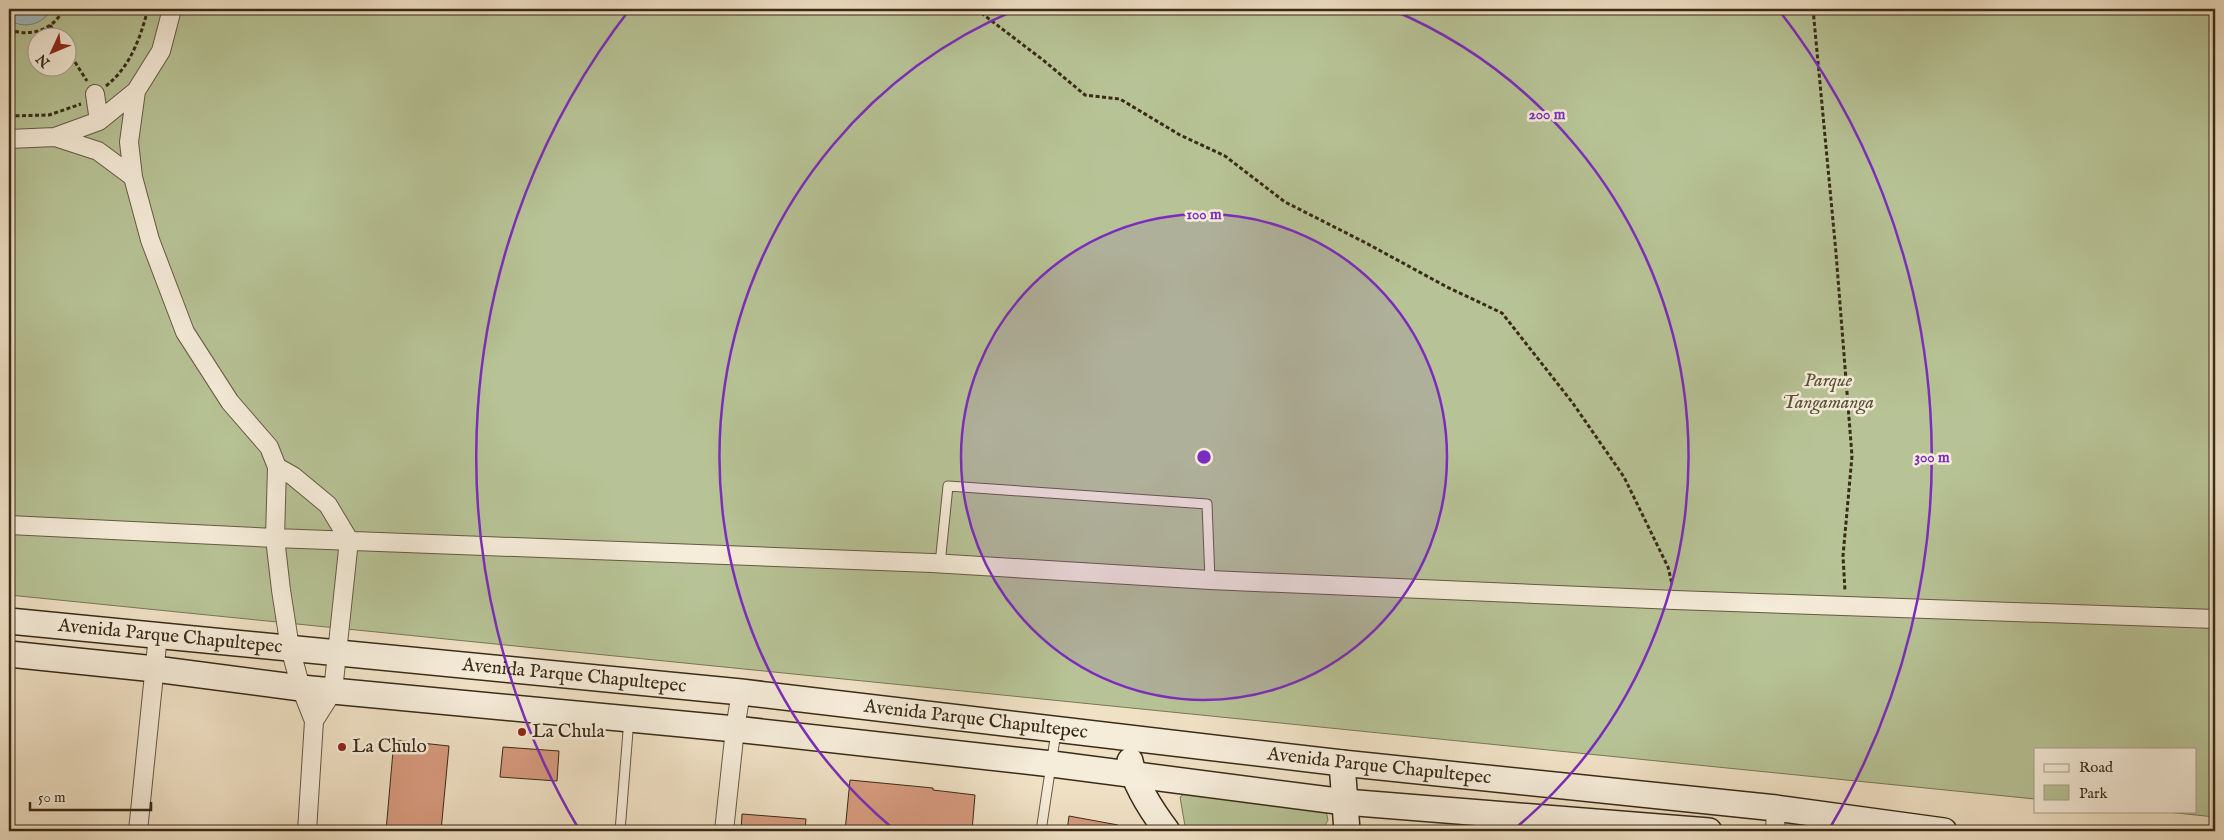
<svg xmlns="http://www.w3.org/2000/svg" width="2224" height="840" viewBox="0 0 2224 840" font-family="'IM FELL English',serif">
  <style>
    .green { fill: #b7c396; stroke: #787757; fill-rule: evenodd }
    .water { fill: #a1bac0; stroke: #77817d }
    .building { fill: #d69b7e; stroke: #392b18 }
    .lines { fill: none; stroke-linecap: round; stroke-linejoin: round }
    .service-casing { stroke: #675843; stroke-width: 11 }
    .minor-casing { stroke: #675843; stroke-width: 20 }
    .secondary-casing { stroke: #392b18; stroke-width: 28 }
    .path { stroke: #392b18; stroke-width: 3; stroke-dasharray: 4 2.5; stroke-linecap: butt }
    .service { stroke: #f5ecd9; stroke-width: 9 }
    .minor { stroke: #f5ecd9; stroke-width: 18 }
    .secondary { stroke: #f5ecd9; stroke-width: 25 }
    .ring { fill: none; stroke: #7b2cbf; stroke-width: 2.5 }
    .poi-dot { fill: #8f2418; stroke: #f5ecd9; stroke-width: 2 }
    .labels { text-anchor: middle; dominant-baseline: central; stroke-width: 5; stroke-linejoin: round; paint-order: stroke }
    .park-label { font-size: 19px; font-style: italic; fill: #585138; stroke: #f5ecd9 }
    .street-label { font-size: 19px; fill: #392b18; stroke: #f5ecd9 }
    .poi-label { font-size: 19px; fill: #392b18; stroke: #f5ecd9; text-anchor: start }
    .centre { fill: #7b2cbf; stroke: #f5ecd9; stroke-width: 2.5 }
    .ring-label { font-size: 15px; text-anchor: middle; font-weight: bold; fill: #7b2cbf; stroke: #f5ecd9; stroke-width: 5; stroke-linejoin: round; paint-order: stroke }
  </style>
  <rect width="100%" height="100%" fill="#f0e1c5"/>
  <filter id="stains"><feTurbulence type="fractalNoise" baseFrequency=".004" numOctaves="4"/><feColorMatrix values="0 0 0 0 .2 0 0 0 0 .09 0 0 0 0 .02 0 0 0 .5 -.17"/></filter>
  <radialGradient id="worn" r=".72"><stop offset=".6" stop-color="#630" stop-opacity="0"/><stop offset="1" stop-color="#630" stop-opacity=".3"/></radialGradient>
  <path class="green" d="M9,9H2215V817L2158,811H2195V749H2035V799L9,595ZM38,38H68V68H38Z
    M1188,791L1325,806L1328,820L1322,831H1189L1185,826L1180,797Z"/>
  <path class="water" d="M9,9H52C43,24 25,30 9,20Z"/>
  <path class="building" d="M394,740L449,746L441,831H386Z
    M503,747L559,751L557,781L500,777Z
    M850,780L933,788V790L975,795L972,831H845Z
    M742,814L806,819L805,831H741Z
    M1069,816L1118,825V831H1067Z"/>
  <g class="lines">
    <defs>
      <path id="service" d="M940,564L948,486L1207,504L1210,580
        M620,831L629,719
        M1041,831L1056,732"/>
      <path id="minor" d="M136,91L129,142L133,177L150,240L185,332L230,402L269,447L277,467L275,538L281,590L290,648L301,688L314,721L307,831
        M95,94L99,121
        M55,137L98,151L133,177
        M9,139L55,137L99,121L136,91L161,51L172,9
        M277,467L293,476L328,505L349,540L333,691L314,721
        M9,525L275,538L932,563L1210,580L1675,600L2215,619
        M138,831L158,635
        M724,831L735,729L741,692
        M1775,831L1776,808"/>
      <g id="secondary">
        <path id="s1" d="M9,621L741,692L1342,763L1776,808L1944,831"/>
        <path d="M9,654L155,669L301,688L735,729L1052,764L1345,802L1709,831"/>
        <path d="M1130,761C1135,786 1152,811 1167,831"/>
        <path d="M1342,763L1347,831"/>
      </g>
    </defs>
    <use href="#service" class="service-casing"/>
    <use href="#minor" class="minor-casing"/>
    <use href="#secondary" class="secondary-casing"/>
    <path class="path" d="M976,9L1043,60L1085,95L1120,99L1180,135L1225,156L1285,202L1366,243L1447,287L1502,313L1572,402L1624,477L1668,567L1672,584
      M1813,9L1836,253L1852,456L1843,556L1845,591
      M50,25L59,38
      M9,29C28,38 55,30 63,9
      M68,51L87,81
      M9,52L15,32
      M106,86C131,66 140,38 148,9
      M9,116L49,115L81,104"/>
    <use href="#service" class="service"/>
    <use href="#minor" class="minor"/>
    <use href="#secondary" class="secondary"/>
  </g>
  <circle cx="1204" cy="457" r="243" fill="#7b2cbf" fill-opacity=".12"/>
  <g class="ring">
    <circle cx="1204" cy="457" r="243"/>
    <path d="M896 831A485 485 0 0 1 1018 9M1390 9A485 485 0 0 1 1512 831"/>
    <path d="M577 826A728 728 0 0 1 630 9M1778 9A728 728 0 0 1 1831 826"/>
  </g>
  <g class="poi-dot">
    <circle cx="522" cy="732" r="5"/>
    <circle cx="342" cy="747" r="5"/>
  </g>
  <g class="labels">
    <g class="park-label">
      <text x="1828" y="381">Parque<tspan x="1828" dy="22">Tangamanga</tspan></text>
    </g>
    <g class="street-label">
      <text stroke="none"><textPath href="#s1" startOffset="162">Avenida Parque Chapultepec</textPath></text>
      <text stroke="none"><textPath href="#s1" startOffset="568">Avenida Parque Chapultepec</textPath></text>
      <text stroke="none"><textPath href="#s1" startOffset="972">Avenida Parque Chapultepec</textPath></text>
      <text stroke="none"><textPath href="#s1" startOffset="1378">Avenida Parque Chapultepec</textPath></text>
    </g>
    <g class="poi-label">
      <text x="532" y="732">La Chula</text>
      <text x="352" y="747">La Chulo</text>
    </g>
  </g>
  <circle cx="1204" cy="457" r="8" class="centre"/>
  <g class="ring-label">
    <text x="1547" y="119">200 m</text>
    <text x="1204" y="219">100 m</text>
    <text x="1932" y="462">300 m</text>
  </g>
  <rect width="2224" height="840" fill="none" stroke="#f0e1c5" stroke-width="30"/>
  <rect x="10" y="10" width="2204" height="820" fill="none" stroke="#392b18" stroke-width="2.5"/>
  <rect x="15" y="15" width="2194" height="810" fill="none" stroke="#392b18"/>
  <rect x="2034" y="748" width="162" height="65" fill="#f5ecd9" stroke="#aa9f8c"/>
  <rect x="2044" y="764" width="25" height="8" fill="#f5ecd9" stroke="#aa9f8c"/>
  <text x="2079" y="772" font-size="15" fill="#392b18">Road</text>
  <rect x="2044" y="785" width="25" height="15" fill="#b7c396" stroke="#aa9f8c"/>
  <text x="2079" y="798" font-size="15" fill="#392b18">Park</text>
  <g transform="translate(52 52) rotate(226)"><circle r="24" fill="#f5ecd9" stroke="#aa9f8c"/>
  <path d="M0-4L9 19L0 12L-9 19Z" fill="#8f2418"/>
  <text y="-8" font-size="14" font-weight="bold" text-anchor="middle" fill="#392b18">N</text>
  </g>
  <path d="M30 802v8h121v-8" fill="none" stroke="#392b18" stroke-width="2.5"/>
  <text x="38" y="802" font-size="15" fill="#392b18" stroke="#f5ecd9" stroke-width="4" paint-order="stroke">50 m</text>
  <rect width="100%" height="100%" filter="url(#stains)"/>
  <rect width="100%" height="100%" fill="url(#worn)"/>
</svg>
